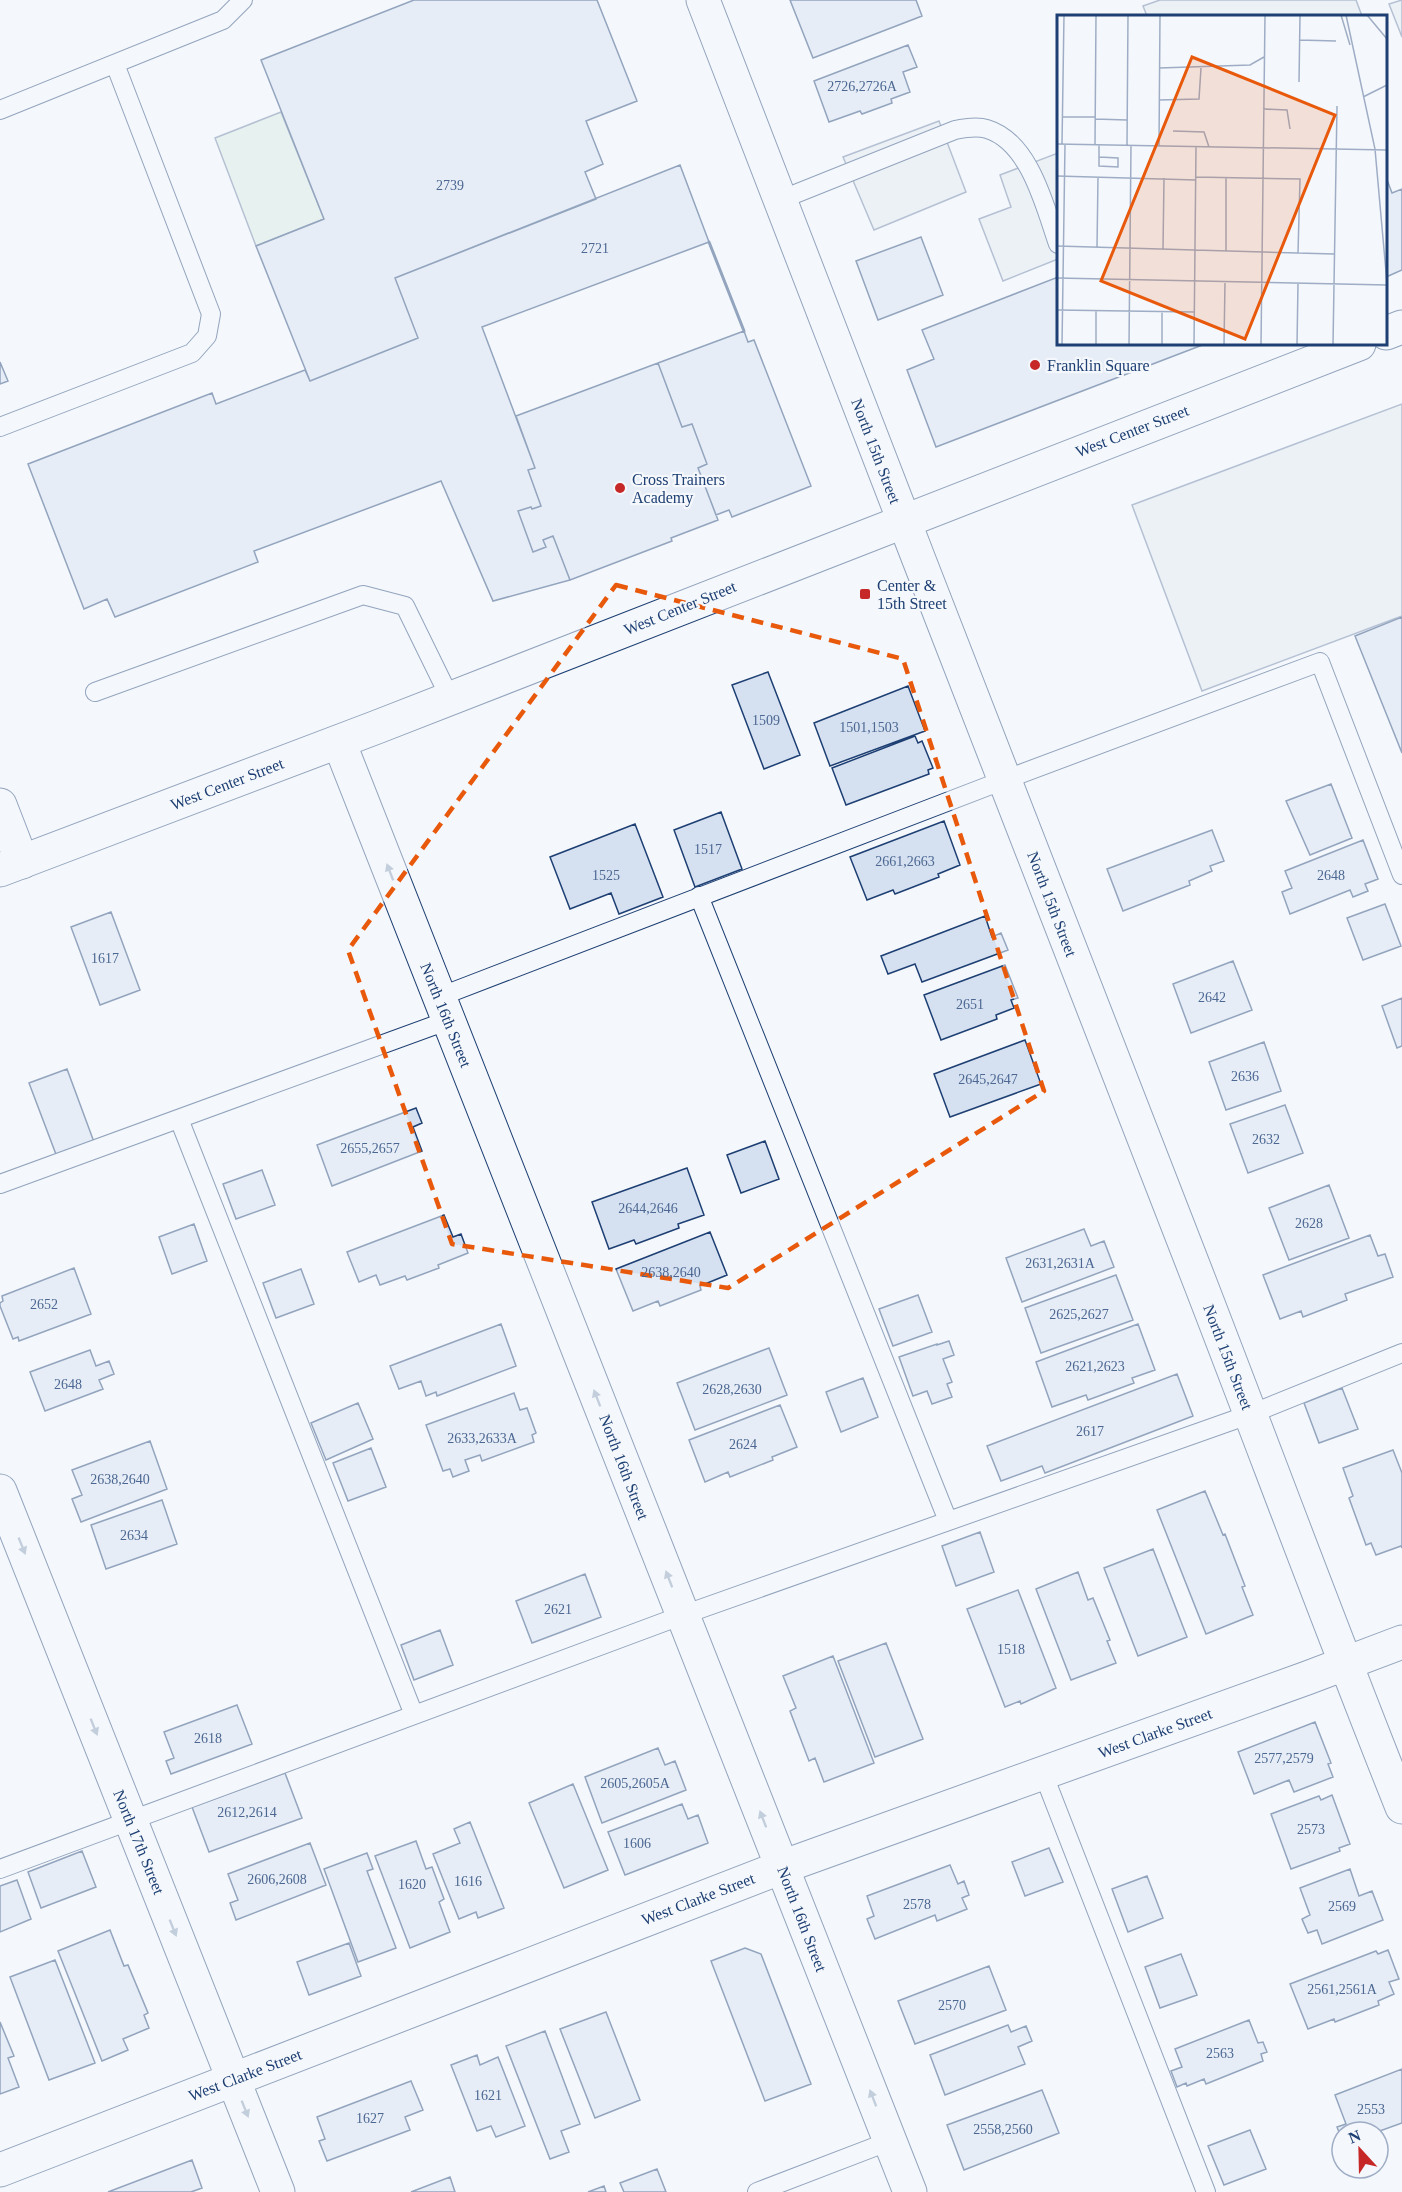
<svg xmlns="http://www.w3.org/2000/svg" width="1402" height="2192" viewBox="0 0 1402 2192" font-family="'Times New Roman',serif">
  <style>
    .green { fill: #d7e8df; stroke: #687fa3; stroke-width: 1.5 }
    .parking { fill: #e3e8f0; stroke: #687fa3; stroke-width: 1.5 }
    .building { fill: #d5e0f0; stroke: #1d3f73; stroke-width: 1.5 }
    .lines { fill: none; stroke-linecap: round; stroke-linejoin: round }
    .service-casing { stroke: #1d3f73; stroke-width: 20 }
    .minor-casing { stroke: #1d3f73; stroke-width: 35 }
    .tertiary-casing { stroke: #1d3f73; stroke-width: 35 }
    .service { stroke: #f4f7fb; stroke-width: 18 }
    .minor { stroke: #f4f7fb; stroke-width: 33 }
    .tertiary { stroke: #f4f7fb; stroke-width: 33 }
    .wall { stroke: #1d3f73; stroke-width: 3 }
    .oneway { fill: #889bb7 }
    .marked { fill: none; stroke: #e8590c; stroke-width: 4.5; stroke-dasharray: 12 8; stroke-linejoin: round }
    .poi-dot { fill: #c62828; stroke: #f4f7fb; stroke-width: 2 }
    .labels { text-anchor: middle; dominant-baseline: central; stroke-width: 4.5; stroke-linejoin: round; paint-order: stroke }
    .number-label { font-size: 14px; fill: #4b6792 }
    .poi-label { font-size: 16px; fill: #1d3f73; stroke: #f4f7fb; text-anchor: start }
    .street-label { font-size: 16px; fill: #1d3f73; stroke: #f4f7fb }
    .inset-road { fill: none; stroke: #9eadc5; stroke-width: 1.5 }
    .view { fill: #e8590c; fill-opacity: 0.15; stroke: #e8590c; stroke-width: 3 }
    .inset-edge { fill: none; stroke: #1d3f73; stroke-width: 3 }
  </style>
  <rect width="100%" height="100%" fill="#f4f7fb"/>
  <path class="green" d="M281,112L324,219L256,246L215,138Z"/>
  <path class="parking" d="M1160,0H1356L1362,16H1147L1143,6Z
    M1402,0V37L1389,4Z
    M939,121L966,192L874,230L843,157Z
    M1058,153V259L1003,281L979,219L1011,207L1000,175Z
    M1402,404V616L1202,691L1132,505Z"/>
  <path class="building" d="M414,0H597L637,101L586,121L603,164L585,172L596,199L395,278L418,338L310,381L256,246L324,219L261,60Z
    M790,0H916L922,16L813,58Z
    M908,45L917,67L903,72L910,92L891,99L892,103L862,114L860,111L829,122L814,81Z
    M680,165L709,242L482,327L535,468L528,470L541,506L532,509L531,507L518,511L533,552L546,547L543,540L553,536L570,580L493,601L441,481L254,551L258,562L115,617L107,599L84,609L28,464L212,393L216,404L305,370L310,381L418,338L395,278Z
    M1386,177L1392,193L1402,189V270L1386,277Z
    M921,237L943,295L878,320L856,261Z
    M1058,277V344H1205L936,447L907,370L934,359L922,330Z
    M744,331L748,342L754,340L811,486L732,517L729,510L716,515L698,468L707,464L692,424L682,427L658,363Z
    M0,362L8,381L0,384Z
    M658,363L682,427L692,424L707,464L698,468L718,520L671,538L672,541L570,580L553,536L543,540L546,547L533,552L518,511L531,507L532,509L541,506L528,470L535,468L516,416Z
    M1402,617V753L1355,636Z
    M768,672L800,755L764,769L732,685Z
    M908,686L925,731L830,766L814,723Z
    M915,736L918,743L922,741L933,768L928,770L929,774L846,805L832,768Z
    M1331,784L1352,838L1310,855L1286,801Z
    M721,812L742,869L695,887L674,830Z
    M944,821L960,865L938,874L939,877L895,894L893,890L867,900L850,857Z
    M635,824L663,897L619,914L611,893L570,909L550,857Z
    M1212,830L1224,861L1210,866L1212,871L1189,881L1190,885L1123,911L1107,869Z
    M1363,840L1378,879L1365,884L1368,891L1353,897L1350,890L1290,914L1282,892L1292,888L1285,871Z
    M1385,904L1401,946L1363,960L1347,918Z
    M111,912L140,990L100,1005L71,927Z
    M985,916L992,937L1001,933L1008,950L922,982L915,964L888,974L881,956Z
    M1233,961L1252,1010L1191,1033L1173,984Z
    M1005,965L1018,998L1011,1000L1014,1008L996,1015L997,1019L941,1040L924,995Z
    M1402,998V1046L1397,1048L1382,1006Z
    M1025,1040L1041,1084L950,1117L934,1074Z
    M1264,1042L1281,1091L1226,1110L1209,1062Z
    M67,1069L94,1142L57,1157L29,1083Z
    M1285,1105L1303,1153L1248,1173L1230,1124Z
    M416,1108L422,1123L413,1127L422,1151L332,1186L317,1145Z
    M765,1141L779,1179L741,1193L727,1155Z
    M687,1168L704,1215L678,1224L679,1228L636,1244L634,1240L609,1249L592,1202Z
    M262,1170L275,1205L236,1219L223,1184Z
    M1329,1185L1349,1238L1289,1260L1269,1208Z
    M444,1215L453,1237L461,1234L468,1253L438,1265L439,1268L407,1280L405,1276L380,1285L376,1275L359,1282L347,1252Z
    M194,1224L207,1261L172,1274L159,1237Z
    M1084,1229L1091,1246L1104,1241L1114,1267L1022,1302L1006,1258Z
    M710,1232L727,1275L700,1286L701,1290L660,1306L658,1301L633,1311L616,1269Z
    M1370,1235L1378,1256L1385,1254L1393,1277L1345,1294L1347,1300L1303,1317L1301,1311L1280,1319L1263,1275Z
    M74,1268L91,1314L19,1341L18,1337L13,1339L0,1306V1303L3,1301L2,1296Z
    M301,1269L314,1304L276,1318L263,1283Z
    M1116,1275L1133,1320L1041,1353L1025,1308Z
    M918,1295L932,1332L893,1346L879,1309Z
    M501,1324L516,1366L437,1396L436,1392L426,1396L421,1381L399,1389L390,1366Z
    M1138,1324L1155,1370L1132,1378L1134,1383L1088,1400L1086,1395L1052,1407L1036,1362Z
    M949,1341L954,1355L943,1359L952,1382L947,1384L952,1397L932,1404L927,1391L913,1396L899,1357L937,1344V1345Z
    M769,1348L787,1395L695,1430L677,1383Z
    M90,1350L96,1366L109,1361L114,1374L99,1380L103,1389L45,1411L30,1372Z
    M1177,1374L1193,1416L1045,1473L1042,1466L1001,1481L987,1446Z
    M863,1378L878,1417L841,1432L826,1392Z
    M1342,1388L1358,1429L1319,1443L1304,1403Z
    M514,1393L520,1410L527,1408L536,1433L532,1435L534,1442L482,1461L480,1455L465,1460L469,1471L453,1477L450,1469L443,1471L426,1425Z
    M358,1403L373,1439L326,1460L311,1423Z
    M780,1405L797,1447L772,1457L773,1460L730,1477L728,1472L705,1482L689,1440Z
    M150,1441L167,1489L81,1522L72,1499L82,1495L72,1470Z
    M371,1448L386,1487L348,1501L333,1463Z
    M1393,1450L1402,1473V1548L1401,1546L1376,1555L1371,1543L1366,1545L1349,1498L1353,1496L1343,1468Z
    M1205,1491L1223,1535L1225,1534L1245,1586L1242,1587L1253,1615L1206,1634L1157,1510Z
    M162,1500L177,1544L106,1569L91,1525Z
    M980,1532L994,1572L956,1586L942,1546Z
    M1153,1549L1187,1637L1138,1656L1104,1568Z
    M1078,1572L1088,1600L1093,1598L1110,1640L1107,1641L1116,1663L1071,1680L1036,1589Z
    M585,1574L601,1617L532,1643L516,1601Z
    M1018,1590L1056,1688L1021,1704L1020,1701L1005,1707L967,1609Z
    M440,1630L453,1665L414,1680L401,1645Z
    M886,1643L923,1739L875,1757L838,1661Z
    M833,1656L874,1763L824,1782L815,1758L809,1761L790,1711L796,1708L783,1676Z
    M237,1705L252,1744L171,1774L166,1761L174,1758L164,1732Z
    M1315,1722L1331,1763L1328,1764L1333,1777L1294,1792L1289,1780L1254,1794L1238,1752Z
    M658,1748L665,1765L675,1761L686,1790L602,1823L585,1777Z
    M285,1773L302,1818L209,1852L192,1807Z
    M573,1784L608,1870L564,1888L529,1803Z
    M1332,1795L1350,1844L1339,1848L1340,1851L1291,1869L1271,1814L1319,1796L1321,1800Z
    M682,1804L688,1819L698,1815L708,1843L625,1875L608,1832Z
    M470,1822L504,1908L478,1918L476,1912L459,1919L433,1854L460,1843L454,1829Z
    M416,1841L426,1869L432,1867L444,1899L439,1902L450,1932L410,1948L375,1856Z
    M310,1843L326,1885L236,1920L230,1903L238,1900L228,1874Z
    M1049,1848L1063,1882L1025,1896L1012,1862Z
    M82,1851L96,1887L41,1908L28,1872Z
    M367,1853L373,1869L367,1871L396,1948L358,1962L324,1869Z
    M950,1865L958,1884L964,1881L969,1895L962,1898L967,1909L937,1921L935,1915L875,1939L867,1919L874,1916L867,1896Z
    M1350,1869L1359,1896L1372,1891L1383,1920L1322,1944L1317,1930L1308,1933L1302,1919L1310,1915L1300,1888Z
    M1147,1876L1163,1918L1128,1932L1112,1889Z
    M17,1880L31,1919L0,1932V1886Z
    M110,1930L124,1966L128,1965L148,2013L144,2015L149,2028L123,2039L128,2050L102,2061L58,1951Z
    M349,1943L361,1976L309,1995L297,1962Z
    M745,1948L761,1954L811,2084L765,2101L711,1961Z
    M1388,1950L1399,1979L1389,1982L1394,1994L1378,2001L1379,2005L1335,2022L1334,2019L1308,2029L1290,1984L1376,1951L1378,1954Z
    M1181,1954L1197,1995L1160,2008L1145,1967Z
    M55,1960L95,2063L49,2080L10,1977Z
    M989,1966L1006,2010L915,2044L898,2001Z
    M606,2012L640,2100L595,2118L560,2029Z
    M1249,2020L1258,2043L1263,2042L1267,2052L1261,2054L1263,2061L1206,2084L1204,2079L1187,2086L1186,2083L1177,2087L1171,2071L1182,2067L1175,2049Z
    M0,2022L14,2056L8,2058L19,2087L0,2094Z
    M1008,2025L1011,2032L1026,2026L1032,2041L1018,2047L1025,2064L945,2095L930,2055Z
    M545,2031L580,2124L561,2131L569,2152L550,2159L506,2046Z
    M477,2055L480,2065L498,2057L525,2126L496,2137L491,2126L477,2131L451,2065Z
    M1402,2069V2123L1377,2132H1342V2140L1337,2127L1346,2124L1335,2095Z
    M411,2081L423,2110L405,2117L410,2130L327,2161L319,2141L325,2139L317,2117Z
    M1042,2090L1059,2133L964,2170L947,2125Z
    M1250,2130L1266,2169L1224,2185L1208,2146Z
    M192,2160L202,2188L191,2192H108Z
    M657,2169L666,2192H624L620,2183Z
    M450,2177L455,2192H411Z
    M604,2186L606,2192H588Z"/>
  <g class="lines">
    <defs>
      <path id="service" d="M0,110L223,20L243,0
        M780,200L955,130C965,128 977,126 987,129C1030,142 1045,207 1058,244
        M0,427L192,353L207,336L211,314L115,64
        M95,692L363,595L405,606L450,698
        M699,896L948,1521
        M439,997L1004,780L1320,662L1402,875
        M179,1119L414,1715
        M0,1184L449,1020
        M1043,1773L1206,2192
        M0,1869L683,1615L1251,1414L1402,1353
        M757,2192L890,2141"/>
      <path id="minor" d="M703,0C867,427 1033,854 1199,1280C1267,1456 1332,1632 1402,1807
        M339,742L910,2192
        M0,805L22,862
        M0,1491L278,2192
        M0,2170L782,1867L1307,1678L1402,1642"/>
      <path id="tertiary" d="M1386,333L1402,327
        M0,870L377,727L1359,344"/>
    </defs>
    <use href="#service" class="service-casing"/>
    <use href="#minor" class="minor-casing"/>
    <use href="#tertiary" class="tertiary-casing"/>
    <use href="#service" class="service"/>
    <use href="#minor" class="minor"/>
    <use href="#tertiary" class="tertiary"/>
    <path class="wall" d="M709,242L744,331"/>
  </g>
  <defs><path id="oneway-solid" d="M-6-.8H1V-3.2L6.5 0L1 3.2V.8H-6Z" transform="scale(1.5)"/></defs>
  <g class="oneway">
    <use href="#oneway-solid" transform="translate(390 872) rotate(-111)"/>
    <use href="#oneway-solid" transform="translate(597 1398) rotate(-111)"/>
    <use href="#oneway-solid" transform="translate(22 1546) rotate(68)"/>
    <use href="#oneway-solid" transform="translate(669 1579) rotate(-111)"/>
    <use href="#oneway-solid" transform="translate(94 1727) rotate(68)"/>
    <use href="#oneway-solid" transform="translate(763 1819) rotate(-111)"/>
    <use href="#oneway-solid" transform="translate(173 1928) rotate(68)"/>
    <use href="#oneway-solid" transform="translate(873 2098) rotate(-111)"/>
    <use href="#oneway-solid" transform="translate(245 2109) rotate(68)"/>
  </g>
  <path d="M0 0H1402V2192H0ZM616,585L903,659L1044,1091L728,1288L452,1244L348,950Z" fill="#f4f7fb" fill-opacity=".55" fill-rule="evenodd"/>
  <path class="marked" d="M616,585L903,659L1044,1091L728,1288L452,1244L348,950Z"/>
  <g class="poi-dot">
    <circle cx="1035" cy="365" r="6"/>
    <circle cx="620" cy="488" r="6"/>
    <rect x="859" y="588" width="12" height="12" rx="3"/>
  </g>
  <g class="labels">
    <g class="number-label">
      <text x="862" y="86">2726,2726A</text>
      <text x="450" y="185">2739</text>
      <text x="595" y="248">2721</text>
      <text x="766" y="720">1509</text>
      <text x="869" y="727">1501,1503</text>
      <text x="708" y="849">1517</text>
      <text x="905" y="861">2661,2663</text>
      <text x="606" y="875">1525</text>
      <text x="1331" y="875">2648</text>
      <text x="105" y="958">1617</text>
      <text x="1212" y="997">2642</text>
      <text x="970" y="1004">2651</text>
      <text x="1245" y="1076">2636</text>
      <text x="988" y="1079">2645,2647</text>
      <text x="1266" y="1139">2632</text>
      <text x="370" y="1148">2655,2657</text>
      <text x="648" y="1208">2644,2646</text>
      <text x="1309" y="1223">2628</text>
      <text x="1060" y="1263">2631,2631A</text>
      <text x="671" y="1272">2638,2640</text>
      <text x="44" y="1304">2652</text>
      <text x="1079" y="1314">2625,2627</text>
      <text x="1095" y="1366">2621,2623</text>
      <text x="68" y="1384">2648</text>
      <text x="732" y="1389">2628,2630</text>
      <text x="1090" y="1431">2617</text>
      <text x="482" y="1438">2633,2633A</text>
      <text x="743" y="1444">2624</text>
      <text x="120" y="1479">2638,2640</text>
      <text x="134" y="1535">2634</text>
      <text x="558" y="1609">2621</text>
      <text x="1011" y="1649">1518</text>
      <text x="208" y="1738">2618</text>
      <text x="1284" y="1758">2577,2579</text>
      <text x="635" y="1783">2605,2605A</text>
      <text x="247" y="1812">2612,2614</text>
      <text x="1311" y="1829">2573</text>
      <text x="637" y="1843">1606</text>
      <text x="277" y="1879">2606,2608</text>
      <text x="468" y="1881">1616</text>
      <text x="412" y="1884">1620</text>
      <text x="917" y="1904">2578</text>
      <text x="1342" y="1906">2569</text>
      <text x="1342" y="1989">2561,2561A</text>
      <text x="952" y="2005">2570</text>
      <text x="1220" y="2053">2563</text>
      <text x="488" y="2095">1621</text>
      <text x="1371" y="2109">2553</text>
      <text x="370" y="2118">1627</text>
      <text x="1003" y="2129">2558,2560</text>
    </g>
    <g class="poi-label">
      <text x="1047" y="365">Franklin Square</text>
      <text x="632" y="479">Cross Trainers<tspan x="632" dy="18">Academy</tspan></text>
      <text x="877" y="585">Center &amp;<tspan x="877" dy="18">15th Street</tspan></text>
    </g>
    <g class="street-label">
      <text transform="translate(1132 431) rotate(-21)">West Center Street</text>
      <text transform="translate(876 451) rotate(69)">North 15th Street</text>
      <text transform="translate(680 608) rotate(-22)">West Center Street</text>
      <text transform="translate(227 784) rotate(-21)">West Center Street</text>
      <text transform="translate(1052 904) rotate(69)">North 15th Street</text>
      <text transform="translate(446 1015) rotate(68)">North 16th Street</text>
      <text transform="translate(1228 1357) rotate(69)">North 15th Street</text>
      <text transform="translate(624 1467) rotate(69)">North 16th Street</text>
      <text transform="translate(1155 1733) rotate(-20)">West Clarke Street</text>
      <text transform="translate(139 1842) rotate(68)">North 17th Street</text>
      <text transform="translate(698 1899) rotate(-21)">West Clarke Street</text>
      <text transform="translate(802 1919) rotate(69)">North 16th Street</text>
      <text transform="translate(245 2075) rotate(-21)">West Clarke Street</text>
    </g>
  </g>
  <g transform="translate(1057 15)">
    <rect width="330" height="330" fill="#f4f7fb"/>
    <path class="inset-road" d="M231,0H307M284,0L293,30M289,0L318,134L330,268M310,0L330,24M242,25L279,26M102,53L193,50L207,42M242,67L243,1M306,82L330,70M102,85L142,84L144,53M206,94L230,95L233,114M6,102H38M38,104L70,105M116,116L147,117L152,132M0,129L330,135M5,129L7,0M38,129L39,0M70,130L71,0M102,131L103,0M42,142L61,143V152L42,151V130M0,161L139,165M139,162L243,164L241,238M0,231L277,239M40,232L41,162M106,234L107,163M169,236V162M0,263L330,270M0,295L137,297M105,297V330M5,330L8,129M39,330V295M72,330L74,130M137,330L139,131M167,330L168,266M204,330L208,0M240,330L241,268M276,330L280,91"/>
    <path class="view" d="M135,42L278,100L188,324L44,266Z"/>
    <rect width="330" height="330" class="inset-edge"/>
  </g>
  <g transform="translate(1360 2150) rotate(338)"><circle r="28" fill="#f4f7fb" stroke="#9eadc5" stroke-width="1.5"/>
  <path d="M0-4.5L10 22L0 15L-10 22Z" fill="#c62828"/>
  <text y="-9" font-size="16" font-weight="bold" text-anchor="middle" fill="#1d3f73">N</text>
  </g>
</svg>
